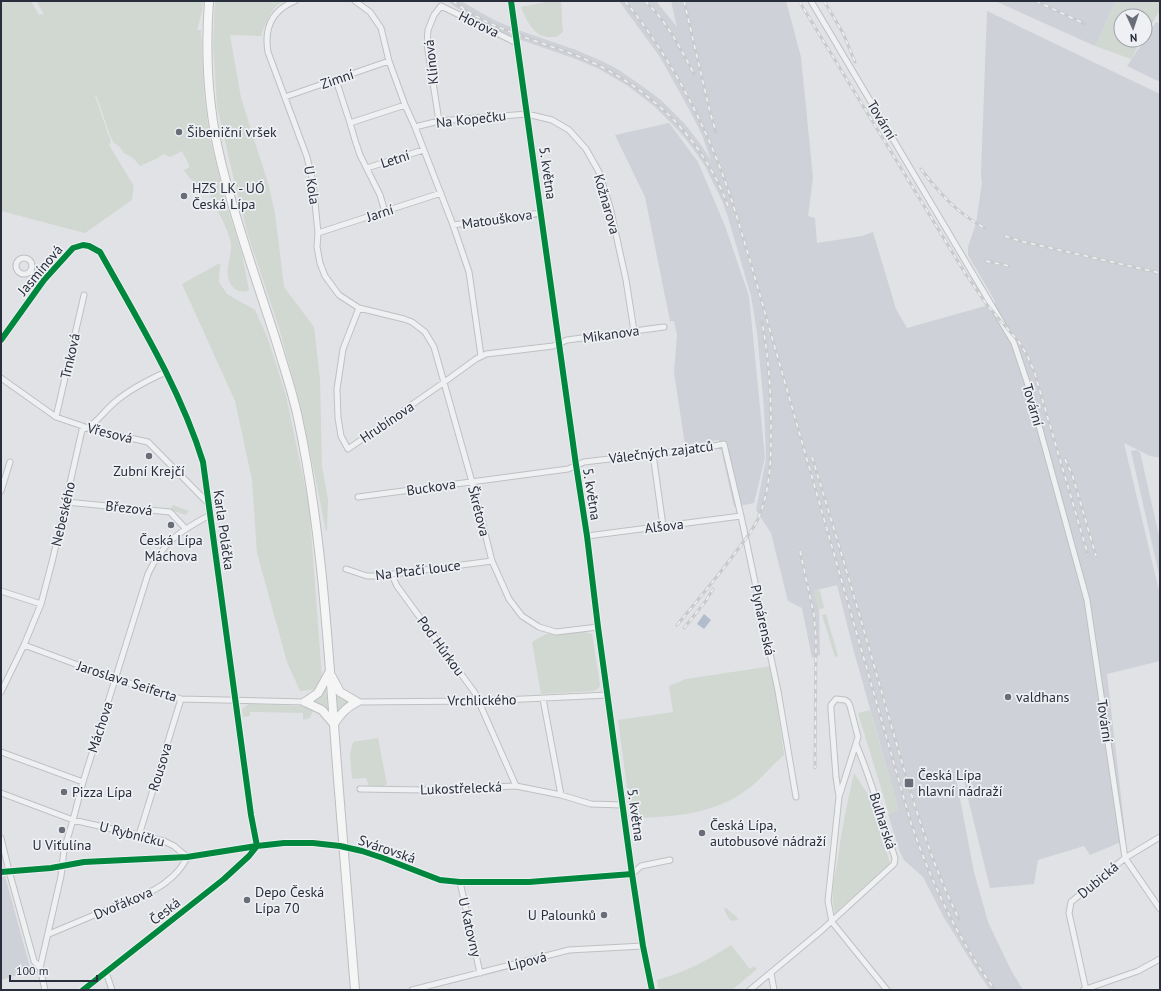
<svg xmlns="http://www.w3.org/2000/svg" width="1161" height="991" viewBox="0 0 1161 991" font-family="'PT Sans',sans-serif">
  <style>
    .built { fill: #cfd1d8 }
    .green { fill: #d0d8d1 }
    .water { fill: #b1bccd }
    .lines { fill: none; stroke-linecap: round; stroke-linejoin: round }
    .minor-casing { stroke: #bfc0c3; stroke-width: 7 }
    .primary-casing { stroke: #bdbfc2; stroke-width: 10 }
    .minor { stroke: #eff0f2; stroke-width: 5 }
    .primary { stroke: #f5f5f5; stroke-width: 8 }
    .rail-casing { stroke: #c9cacc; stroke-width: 3 }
    .rail { stroke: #eef0f4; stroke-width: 1.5; stroke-dasharray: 4.5; stroke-linecap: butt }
    .primary-bridge-casing { stroke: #bdbfc2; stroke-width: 10; stroke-linecap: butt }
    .primary-bridge { stroke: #f5f5f5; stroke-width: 8 }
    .cycleway-casing { stroke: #eef0f4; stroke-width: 8 }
    .cycleway { stroke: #00873e; stroke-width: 6 }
    .poi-dot { fill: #696d77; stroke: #eef0f4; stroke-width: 1.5 }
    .labels { text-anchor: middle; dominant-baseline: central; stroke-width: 3.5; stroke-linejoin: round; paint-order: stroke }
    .street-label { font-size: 14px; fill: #292e3c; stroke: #eef0f4 }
    .poi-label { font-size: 14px; fill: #292e3c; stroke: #eef0f4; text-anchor: start }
  </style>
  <rect width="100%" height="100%" fill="#e1e2e5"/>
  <path class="built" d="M447,1H461L494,20L518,30L576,50L602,61L619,70L645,88L661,100L684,123L699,142L711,160L702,135L690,111L660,57L619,1H656L677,27L671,1H786L801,57L813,178L808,216L815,218L817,243L862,236L873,232L896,309L907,328L996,303L968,255V247L976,223L982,183L981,174L987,11L1160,94V458L1150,456L1124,443L1160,595V661L1107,674L1126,840L1090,855L1084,846L1038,860L1034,884L990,888L963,778H956L974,872L988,922L1011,970L1023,990H990L977,971L943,916L923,877L904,860L899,850L888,814L899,811L854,652L837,585L817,590L814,591L819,609L820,655L812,658L802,608L788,601L771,533L756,510L766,459L764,408L757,332L751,296L728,217L722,201L705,166L692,147L677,129L655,107L628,86L599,69L573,58L515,38L490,28L470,17Z
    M995,1H1116L1095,46Z
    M1156,22L1160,24V82L1127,66Z
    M669,123L698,162L725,226L749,296L765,458L754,503L734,507L719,440L685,445L674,372L677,335L674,321H670L645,197L615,135Z
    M1137,450L1140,452L1160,540V579L1131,451Z
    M5,876L31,971L1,980V877Z"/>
  <path class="green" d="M1,1H31L39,15L44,14L36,1H203L202,12L197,30H201L204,94L209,134L224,197L242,254L249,290C239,295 229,287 228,276C226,263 234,252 230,239C225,223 216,208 209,193H205L188,176L184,170L190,167L182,151L170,157L163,154L158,158L140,166L133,158L124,153L119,146L114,143L111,138L96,95L95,96L111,142L109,145L134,186L132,200L85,233L1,211Z
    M215,1H284C270,8 266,23 261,36L230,35L241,98L268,183L275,213L284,287L314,327L320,379L322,466L328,500L327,531H326L302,412L279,328L248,235L234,180L217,106L213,44Z
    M551,1L561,2C563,12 561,21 563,31C560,35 557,37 552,37C535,39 526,20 521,7Z
    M1116,1H1160V10L1145,36V16H1121V40H1142L1131,59L1095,46Z
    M220,263L219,282L227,294L255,310L268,339L286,396L309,505L322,678L321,689L300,691L287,662L257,553L252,480L235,401L182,284Z
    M173,505L189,511L186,515L170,510Z
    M817,590L820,591L824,608L819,609L814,591Z
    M826,614L838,656L835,657L822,615Z
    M584,632L592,634L600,684L599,688L594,691L541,694L532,642L546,634Z
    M772,666L784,755C771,766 761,779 748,789C714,815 672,817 631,818L618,720L673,712L669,686L686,679Z
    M325,687H326L328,712L310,702L320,696Z
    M336,693L349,702L344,705L338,711Z
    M249,704L300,706L314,708L310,718L303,720V713L250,712V716L243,717L242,709Z
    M870,710L899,811L889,814L858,713Z
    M378,738L387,784L383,786L369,787L366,778L352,779L350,755L353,742Z
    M854,773L869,796L890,863L835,913C830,897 834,880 837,864C841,833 847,803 854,773Z
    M726,908L739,919L733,921L729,919L724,909Z
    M731,945L750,969L754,966L757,969L732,990H659L657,980C685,972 707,961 731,945Z"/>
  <path class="water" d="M704,614L711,620L704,629L697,624Z"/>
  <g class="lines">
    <defs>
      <path id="minor" d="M295,1C272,10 264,28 268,52L307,157L313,182L318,233L317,247L320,263L325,276L339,295L359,308L404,319L412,322L425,332L434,347L472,482L492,561L509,599L522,616L539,627L556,632L598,627
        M355,1L370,12L381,28L389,61L405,105L415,127L453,225L469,272L481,356
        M511,1L576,465L587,536L598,627L632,874L643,946L652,990
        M811,1L1014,343L1027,382L1087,600L1125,858L1160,909
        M336,80L350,123L355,140L360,155L380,195L385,212
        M285,97L389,61
        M439,121L427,44L428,30L434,15L441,6L517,43
        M350,123L405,105
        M415,127L439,121L527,114L552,120L569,130L586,149L599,172L610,207L626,280L634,331
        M367,168L423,150
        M453,225L541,213
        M318,233L441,193
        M16 266a8 8 0 1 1 16 0a8 8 0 1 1-16 0Z
        M30,271L44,280
        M359,308L343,349L337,389L338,418L341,436L348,449L443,383L476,359L486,354L553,346L567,340L664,327
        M1,340L44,280L73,248L83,245L89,246L100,252C138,320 180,388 203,462L251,815L257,846
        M1,378L56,417L94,430L148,442L208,503
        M56,417L84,295
        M653,454L663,526
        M1,491L10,462
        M358,497L568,469L584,462L703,448L724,444L741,516L778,691L796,797
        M66,502L170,512L185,528
        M587,536L741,516
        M346,569L367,576H378L492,561
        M392,575L397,586L475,693L516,786
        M1,591L41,604
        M24,645L116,679L181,699L305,702
        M1,692L24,645L41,604L53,558L82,430C96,425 103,412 115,402C130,389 148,380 166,372
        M543,699L561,795
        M357,702L479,701L608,695
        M1,752L83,782
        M360,789L423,790L516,786L561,795L591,804L622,805
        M1,793L73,820L164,841L174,846L187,857
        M139,835L181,699
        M1,838L9,871L34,961L40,968L45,990
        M1,872L51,868L84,862L187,857L257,846L284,843H313L340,846L362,851L383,858L440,880L460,882H529L632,874
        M632,874L641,866L670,860
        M460,882L480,973
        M832,922L828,901L839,797L858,737L850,706L848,702L845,700L836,699L831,705V710L836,777L839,797
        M832,922L887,990
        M49,934L154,890C167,883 181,871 187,857
        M40,968L61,876L64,850L73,820L83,782L148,574C163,542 180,531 210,515
        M771,973L774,990
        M112,990L106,972L224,879L249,856L257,846
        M412,990L569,950L643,946
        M750,990L822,930L894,864L895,858C882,820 872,781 856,744
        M1083,990L1138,971L1160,959
        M1086,990L1069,913L1071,902L1125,858L1160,837"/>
      <path id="primary" d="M209,1C205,55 208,109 221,162C236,225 259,286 278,347C285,371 293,394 298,418C324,539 329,667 339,791
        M332,677L340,692L357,702C346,707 340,714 334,724
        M305,702L318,693L329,673
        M305,702L322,710L334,724"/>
    </defs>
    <use href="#minor" class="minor-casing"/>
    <use href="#primary" class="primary-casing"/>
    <use href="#minor" class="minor"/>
    <use href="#primary" class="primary"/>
    <defs>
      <path id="rail" d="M453,1C489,29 533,39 575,55C644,82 702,135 728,206
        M625,1C668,54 702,117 725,181C734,206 741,231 749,257L911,823C931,882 958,940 995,990
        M645,1C651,7 657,13 662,20C675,37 684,55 694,74
        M684,1L710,112L716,132
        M799,1L965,273L987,305L1019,342L1027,355L1034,371L1088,555
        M824,1L843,33L855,62
        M1036,1L1085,24
        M921,169C939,193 958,214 985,228
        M1005,236L1020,241L1160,273
        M986,261L1009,266
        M812,457C838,541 863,626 887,711C908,782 926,853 959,919
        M1065,459L1072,474L1096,556
        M800,551L814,615L816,639L815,768
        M677,625C698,600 719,575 738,549C745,540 752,531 757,521C770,493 771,462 771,431C771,394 769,359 762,322
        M684,628L705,602L713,589"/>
    </defs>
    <use href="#rail" class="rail-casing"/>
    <use href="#rail" class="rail"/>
    <defs>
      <path id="primary-bridge" d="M339,791L355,990"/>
    </defs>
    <use href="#primary-bridge" class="primary-bridge-casing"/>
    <use href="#primary-bridge" class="primary-bridge"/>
    <defs>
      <path id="cycleway" d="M511,1L576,465L587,536L598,627L632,874L643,946L652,990
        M1,340L44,280L73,248L83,245L89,246L100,252C138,320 180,388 203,462L251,815L257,846
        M1,872L51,868L84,862L187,857L257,846L284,843H313L340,846L362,851L383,858L440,880L460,882H529L632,874
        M83,990L224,879L249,856L257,846"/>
    </defs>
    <use href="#cycleway" class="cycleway-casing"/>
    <use href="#cycleway" class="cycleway"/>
  </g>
  <g class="poi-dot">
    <circle cx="179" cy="132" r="4"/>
    <circle cx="184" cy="196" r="4"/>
    <circle cx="149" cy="456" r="4"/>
    <circle cx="171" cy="525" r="4"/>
    <circle cx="1008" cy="697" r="4"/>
    <rect x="904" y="778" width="10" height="10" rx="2"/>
    <circle cx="64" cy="792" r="4"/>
    <circle cx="62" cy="830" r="4"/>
    <circle cx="702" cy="833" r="4"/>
    <circle cx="247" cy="900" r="4"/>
    <circle cx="604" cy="915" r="4"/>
  </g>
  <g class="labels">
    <g class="street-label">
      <text transform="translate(479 24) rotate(26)">Horova</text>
      <text transform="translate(431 62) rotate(-96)">Klínová</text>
      <text transform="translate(337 79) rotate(-19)">Zimní</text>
      <text transform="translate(471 119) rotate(-6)">Na Kopečku</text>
      <text transform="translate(882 120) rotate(59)">Tovární</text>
      <text transform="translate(395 159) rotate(-18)">Letní</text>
      <text transform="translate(548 173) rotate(82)">5. května</text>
      <text transform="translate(312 185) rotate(81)">U Kola</text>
      <text transform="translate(607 204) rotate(74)">Kožnarova</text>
      <text transform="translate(380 213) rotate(-18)">Jarní</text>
      <text transform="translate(497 219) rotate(-8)">Matouškova</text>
      <text transform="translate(40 270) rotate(-50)">Jasmínová</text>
      <text transform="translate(611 334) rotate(-8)">Mikanova</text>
      <text transform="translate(70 356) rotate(-77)">Trnková</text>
      <text transform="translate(1033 405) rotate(74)">Tovární</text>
      <text transform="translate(387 422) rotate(-34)">Hrubínova</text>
      <text transform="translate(110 433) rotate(14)">Vřesová</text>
      <text transform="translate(661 452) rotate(-7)">Válečných zajatců</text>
      <text transform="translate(431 487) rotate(-8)">Buckova</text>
      <text transform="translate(592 494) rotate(81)">5. května</text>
      <text transform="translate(129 508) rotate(6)">Březová</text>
      <text transform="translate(479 511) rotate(76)">Škrétova</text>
      <text transform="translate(63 514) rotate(-77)">Nebeského</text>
      <text transform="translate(664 526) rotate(-7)">Alšova</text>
      <text transform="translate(224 530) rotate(82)">Karla Poláčka</text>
      <text transform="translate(418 570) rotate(-7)">Na Ptačí louce</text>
      <text transform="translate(763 620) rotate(78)">Plynárenská</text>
      <text transform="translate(441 646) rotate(54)">Pod Hůrkou</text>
      <text transform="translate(127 681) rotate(18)">Jaroslava Seiferta</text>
      <text transform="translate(482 700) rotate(-1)">Vrchlického</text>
      <text transform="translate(1105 721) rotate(82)">Tovární</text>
      <text transform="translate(100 727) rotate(-72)">Máchova</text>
      <text transform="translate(160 767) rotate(-73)">Rousova</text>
      <text transform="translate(461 788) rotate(-2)">Lukostřelecká</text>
      <text transform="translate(636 815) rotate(82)">5. května</text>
      <text transform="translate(883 821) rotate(72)">Bulharská</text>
      <text transform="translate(132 834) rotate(14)">U Rybníčku</text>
      <text transform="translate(387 849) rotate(19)">Svárovská</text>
      <text transform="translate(1098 880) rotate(-40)">Dubická</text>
      <text transform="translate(123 903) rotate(-23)">Dvořákova</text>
      <text transform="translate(165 911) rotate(-38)">Česká</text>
      <text transform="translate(470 927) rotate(77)">U Katovny</text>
      <text transform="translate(527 961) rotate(-14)">Lípová</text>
    </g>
    <g class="poi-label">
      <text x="187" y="132">Šibeniční vršek</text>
      <text x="192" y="188">HZS LK - UÓ<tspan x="192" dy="16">Česká Lípa</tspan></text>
      <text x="149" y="471" text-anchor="middle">Zubní Krejčí</text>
      <text x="171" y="540" text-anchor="middle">Česká Lípa<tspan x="171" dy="16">Máchova</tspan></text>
      <text x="1016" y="697">valdhans</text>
      <text x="918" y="775">Česká Lípa<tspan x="918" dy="16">hlavní nádraží</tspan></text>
      <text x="72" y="792">Pizza Lípa</text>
      <text x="710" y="825">Česká Lípa,<tspan x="710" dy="16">autobusové nádraží</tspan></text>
      <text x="62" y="845" text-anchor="middle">U Viťulína</text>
      <text x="255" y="892">Depo Česká<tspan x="255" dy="16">Lípa 70</tspan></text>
      <text x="596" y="915" text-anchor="end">U Palounků</text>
    </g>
  </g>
  <rect width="1161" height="991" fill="none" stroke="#292e3c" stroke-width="4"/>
  <g transform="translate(1133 28) rotate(177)"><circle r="19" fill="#eef0f4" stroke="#9fa2aa"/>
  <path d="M0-3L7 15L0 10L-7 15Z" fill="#696d77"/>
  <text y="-6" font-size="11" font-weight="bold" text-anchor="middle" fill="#292e3c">N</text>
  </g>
  <path d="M10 975v6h87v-6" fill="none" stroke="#292e3c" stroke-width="2"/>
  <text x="16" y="975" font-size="12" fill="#292e3c" stroke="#eef0f4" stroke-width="3" paint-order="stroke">100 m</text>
</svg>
